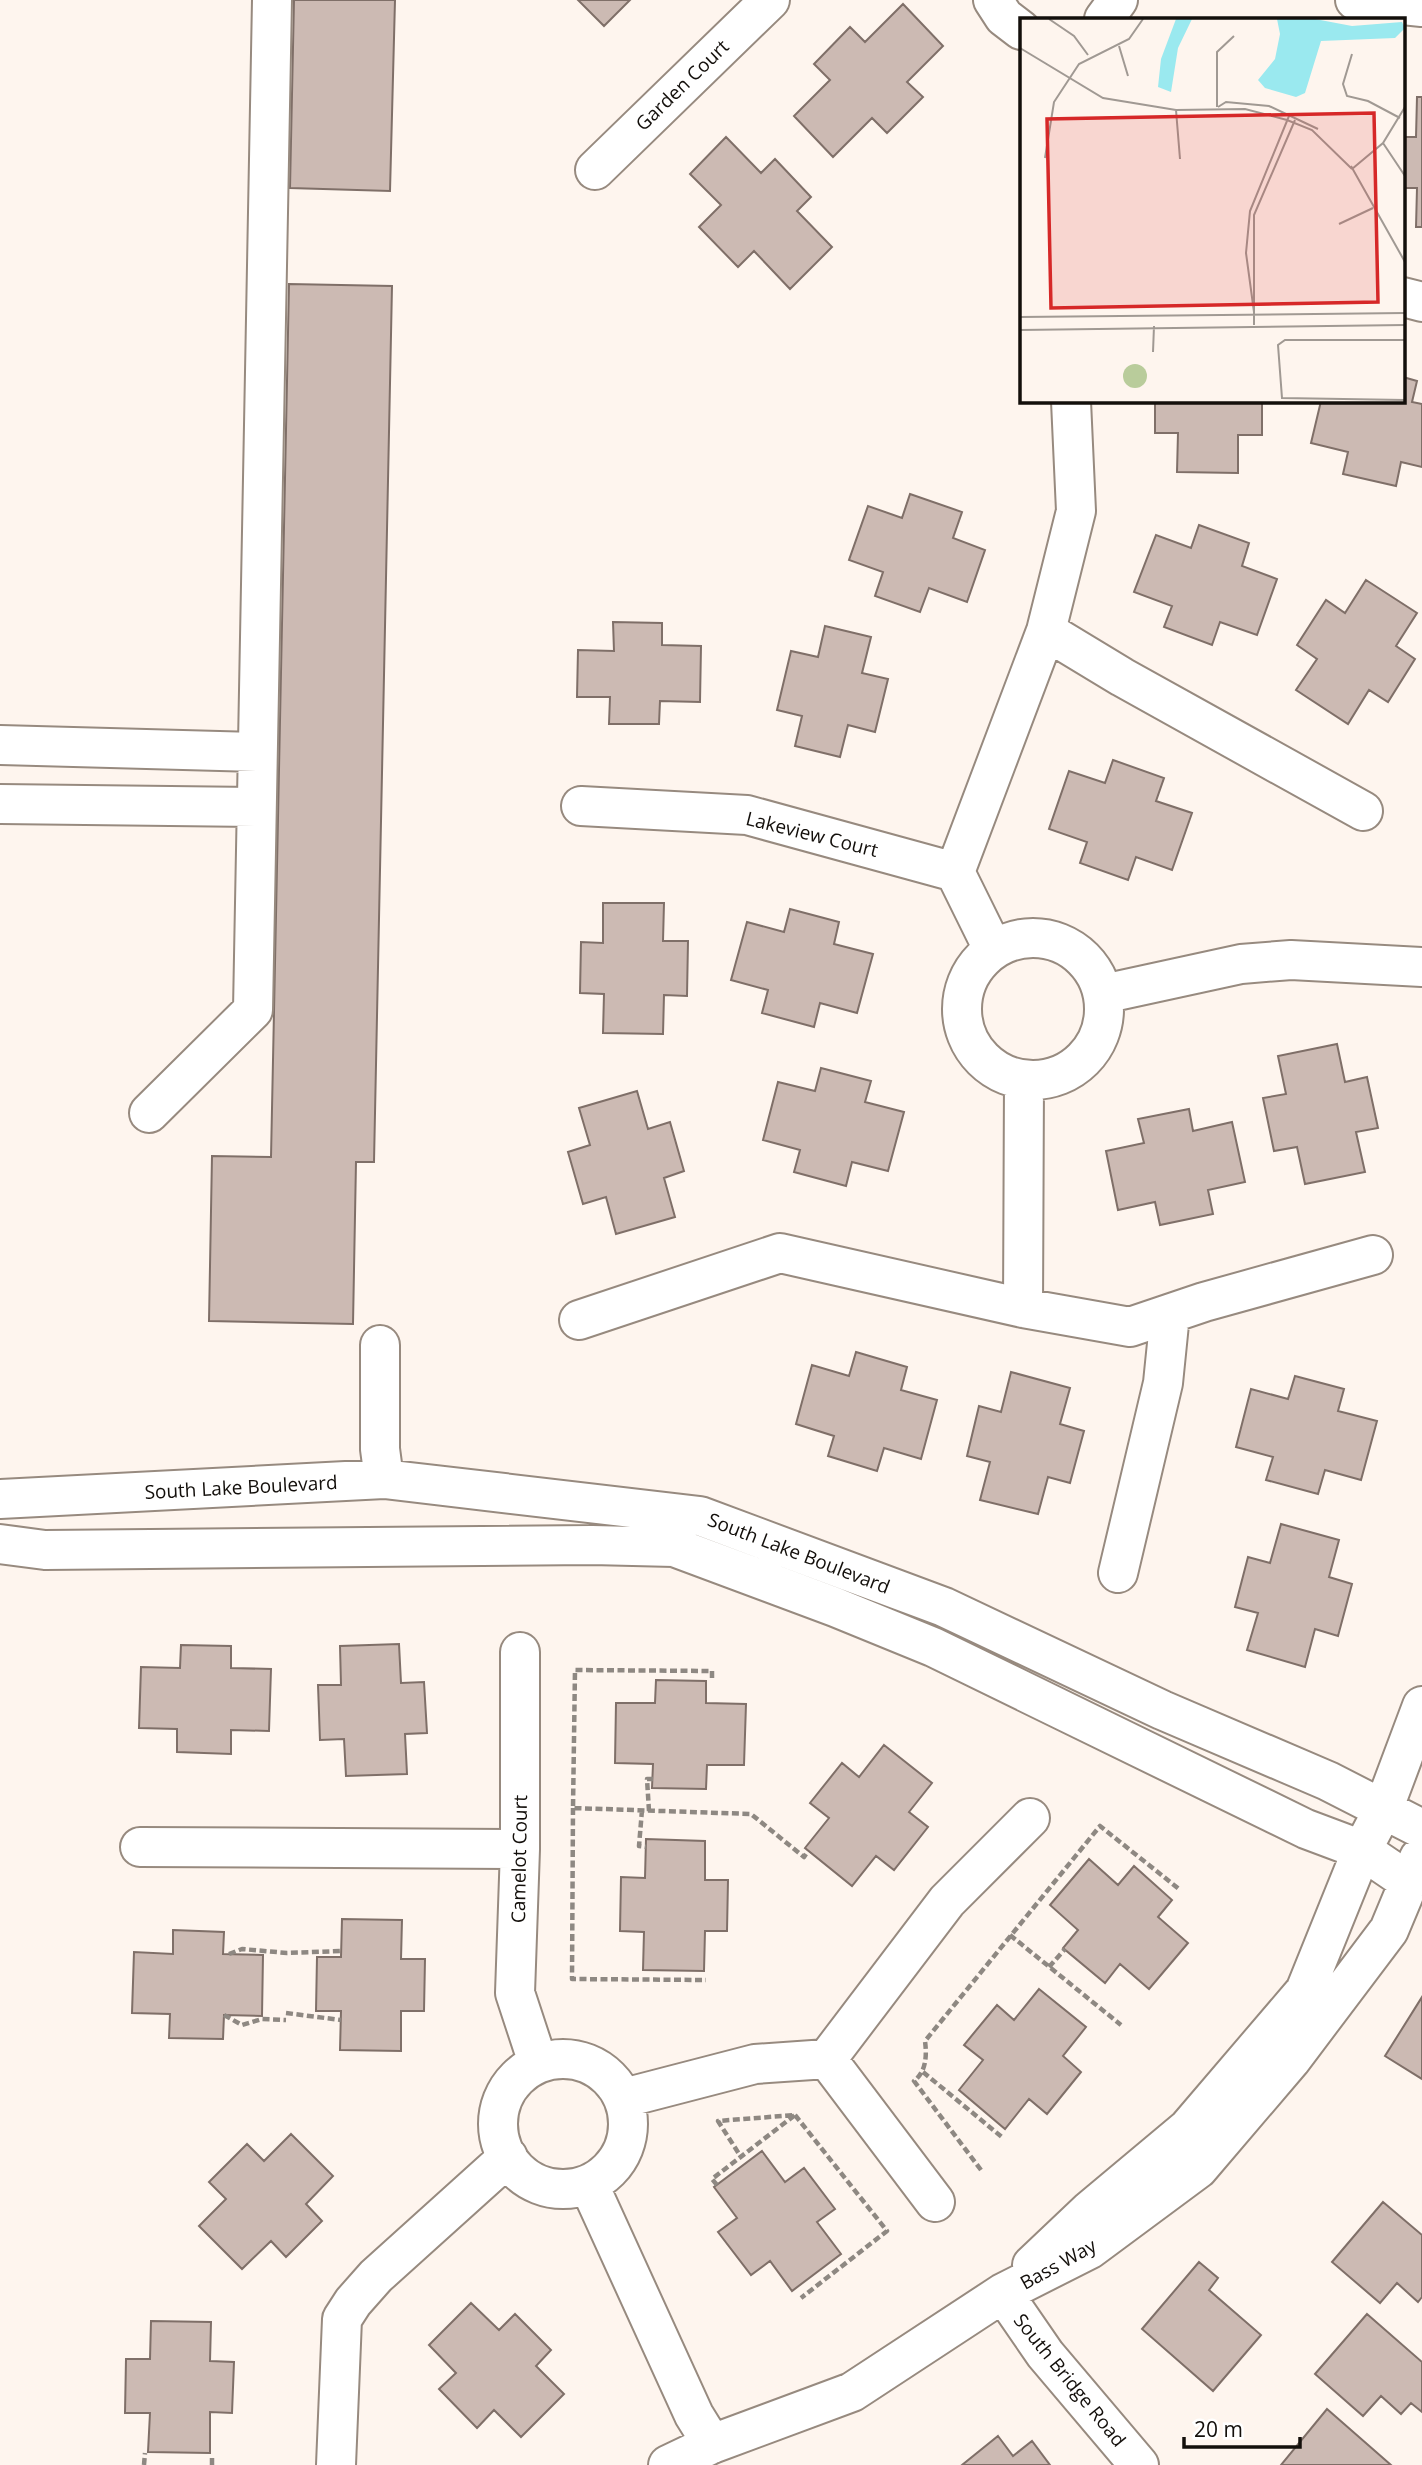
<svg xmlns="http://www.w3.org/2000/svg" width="1422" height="2465" viewBox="0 0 1422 2465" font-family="'Open Sans',sans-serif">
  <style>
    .building { fill: #ccbab3; stroke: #7f6f68; stroke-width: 2 }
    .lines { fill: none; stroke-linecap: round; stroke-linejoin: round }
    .minor-casing { stroke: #978a7f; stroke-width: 42 }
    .path { stroke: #8e8882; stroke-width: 4.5; stroke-dasharray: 7 3.5; stroke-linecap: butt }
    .minor { stroke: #fff; stroke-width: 38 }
    .labels { text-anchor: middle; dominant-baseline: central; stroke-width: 7; stroke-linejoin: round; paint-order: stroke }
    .street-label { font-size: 19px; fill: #130f0b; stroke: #fff }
    .inset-road { fill: none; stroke: #a09993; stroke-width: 2 }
    .view { fill: #d62828; fill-opacity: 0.15; stroke: #d62828; stroke-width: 3.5 }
    .inset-edge { fill: none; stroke: #130f0b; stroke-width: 3.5 }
  </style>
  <rect width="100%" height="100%" fill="#fef5ee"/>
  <path class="building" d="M294,0H395L390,191L290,188Z
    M578,0H630L604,26Z
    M903,4L943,46L907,82L923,97L887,133L872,118L833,157L794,116L830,80L814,64L850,27L865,42Z
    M1417,97H1422V227H1416L1417,188H1403V137H1416Z
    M726,137L761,173L775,159L811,197L797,211L832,247L790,289L754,251L738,267L699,227L721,205L690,174Z
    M289,284L392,286L374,1162H356L353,1324L209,1321L212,1156L271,1157Z
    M1403,377L1417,381L1412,402L1422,404V467L1401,462L1396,486L1343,474L1348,452L1311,443L1321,401H1403Z
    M1155,401H1262V435H1238V473L1177,472L1178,433H1155Z
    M910,494L962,512L953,538L985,550L967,602L929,588L920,612L875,596L883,572L849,560L868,506L902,518Z
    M1199,525L1249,543L1242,566L1277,579L1257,635L1220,622L1212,645L1164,627L1172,606L1134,592L1156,535L1191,548Z
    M1366,580L1417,613L1396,646L1415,659L1388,702L1369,690L1348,724L1296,690L1317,659L1297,645L1326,600L1345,613Z
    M613,622L662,623V645L701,646L700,702L660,701L659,724H609L610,697H577L578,650L614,651Z
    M825,626L871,637L862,673L888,679L875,732L848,725L840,757L795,746L802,716L777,710L791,651L818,657Z
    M1113,760L1164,778L1156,801L1192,813L1172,870L1136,857L1128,880L1080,863L1087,842L1049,829L1069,771L1105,783Z
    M603,903H664L663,941H688L687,996L664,995L663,1034L603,1033L604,994L580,993L581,942L603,943Z
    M790,909L839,922L834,944L873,954L857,1013L820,1003L814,1027L762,1013L768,990L731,980L747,922L784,932Z
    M1337,1044L1345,1082L1367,1077L1378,1128L1356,1132L1365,1172L1305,1184L1297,1147L1274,1151L1263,1098L1286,1094L1278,1056Z
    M821,1068L871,1081L865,1102L904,1112L888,1171L852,1162L846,1186L794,1172L800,1150L763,1140L778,1082L815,1091Z
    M637,1091L648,1129L670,1122L684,1171L664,1178L675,1217L616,1234L606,1197L583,1204L568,1152L590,1145L579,1108Z
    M1189,1109L1193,1131L1232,1122L1245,1182L1208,1190L1213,1214L1160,1225L1155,1202L1118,1210L1106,1151L1144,1143L1138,1119Z
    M856,1352L907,1367L901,1390L937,1400L921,1459L884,1448L877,1471L828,1456L834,1436L796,1424L812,1365L849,1376Z
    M1011,1372L1070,1388L1060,1424L1084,1431L1070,1483L1048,1477L1038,1514L980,1500L990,1462L967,1456L979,1406L1001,1412Z
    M1295,1376L1344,1389L1338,1411L1377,1421L1361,1480L1325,1470L1318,1494L1266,1480L1273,1457L1236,1447L1251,1389L1288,1399Z
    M1281,1524L1339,1540L1329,1577L1352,1584L1338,1636L1315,1629L1305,1667L1247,1650L1258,1613L1235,1607L1248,1557L1270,1563Z
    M399,1644L401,1683L424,1682L427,1733L405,1734L407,1774L346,1776L344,1739L320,1740L318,1685H341L340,1646Z
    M181,1645L231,1646V1668L271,1669L269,1731L231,1730V1754L177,1752V1729L139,1728L141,1667L180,1668Z
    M656,1680L706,1681V1703L746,1704L744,1765H707L706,1789L652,1788L653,1764L615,1763L616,1703H655Z
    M884,1745L932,1783L909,1812L928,1827L894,1870L876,1856L852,1886L805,1848L829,1818L810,1803L842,1763L859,1777Z
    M646,1839L705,1841V1880H728L727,1931H705L704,1971L643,1970L644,1932L620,1931L621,1877L645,1878Z
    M1089,1859L1118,1885L1134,1866L1172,1900L1158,1917L1188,1943L1149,1989L1120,1964L1105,1983L1063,1948L1078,1930L1050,1905Z
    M342,1919L402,1920L401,1959H425L424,2011H401V2051L340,2050L341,2011H316L317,1957H341Z
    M173,1930L224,1932L223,1954L263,1955L262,2016L224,2015L223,2039L169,2038L170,2014L132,2013L134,1952L173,1954Z
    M1039,1989L1086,2027L1063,2056L1081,2072L1047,2114L1029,2099L1005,2129L959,2090L983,2060L964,2045L997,2005L1014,2020Z
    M1422,1997V2079L1385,2056Z
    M291,2134L333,2176L306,2204L322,2221L286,2257L271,2241L242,2269L199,2226L226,2199L209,2182L247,2144L264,2161Z
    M762,2151L785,2182L804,2168L835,2209L817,2222L841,2254L792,2291L770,2261L751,2275L718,2232L737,2218L714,2187Z
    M1383,2202L1422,2235V2297L1418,2302L1397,2283L1380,2303L1332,2262Z
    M1199,2262L1218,2278L1209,2290L1261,2335L1213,2391L1142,2329Z
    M471,2303L499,2330L515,2314L551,2350L536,2366L564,2394L521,2437L494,2410L477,2428L439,2389L456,2373L429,2345Z
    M1367,2314L1422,2362V2412L1411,2403L1401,2414L1381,2396L1363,2416L1315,2374Z
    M151,2321L211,2322L210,2361L234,2362L232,2413L210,2412V2453L148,2452L150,2413H125L126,2359H150Z
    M1327,2409L1391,2465H1281Z
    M998,2436L1013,2456L1032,2441L1050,2465H962Z"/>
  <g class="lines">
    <defs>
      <path id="minor" d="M993,0L1004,17L1021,30
        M1355,0L1422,7
        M1104,19L1118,0
        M595,170L770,0
        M1403,297L1422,302
        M1046,631L1122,677L1363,811
        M0,745L257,752
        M0,804L255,807
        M581,806L747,815L955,872L993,949
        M955,872L1046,631L1076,511L1071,401
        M962 1009a71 71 0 1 1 142 0a71 71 0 1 1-142 0Z
        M1103,994L1241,964L1291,960L1422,967
        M149,1113L253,1010L272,0
        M1023,1308L1024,1081
        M579,1320L780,1253L1023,1308L1130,1327L1204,1302L1373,1255
        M380,1345V1449L384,1479
        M0,1499L384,1479L700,1516L944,1607L1162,1710L1328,1781L1422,1829
        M0,1544L45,1550L592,1545L674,1547L835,1607L933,1647L1306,1829L1362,1850L1409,1882
        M1118,1573L1163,1383L1170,1314
        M520,1652V1849L515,1993L538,2063
        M140,1847L520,1849
        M498 2124a65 65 0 1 1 130 0a65 65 0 1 1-130 0Z
        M827,2059L935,2202
        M624,2098L755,2064L827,2059L947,1901L1030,1818
        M589,2185L694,2415L712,2444
        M1032,2265L1090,2210L1188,2128L1305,1991L1362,1850L1383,1810L1422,1706
        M1003,2293L1045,2354L1139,2465
        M336,2465L342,2319L353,2302L376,2276L508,2157
        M668,2465L712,2444L852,2392L1003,2293L1090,2249L1198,2169L1291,2060L1389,1930L1419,1858"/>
    </defs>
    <use href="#minor" class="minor-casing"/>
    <path class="path" d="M712,1678V1671L575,1670L573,1808L751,1814L804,1857L808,1851
      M573,1808L572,1979L706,1980
      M642,1810L639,1846L646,1847
      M649,1811L647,1779H653
      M1010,1935L1121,2025
      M229,1954L242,1949L287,1953L341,1951
      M1049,1967L1065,1949
      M286,2013L341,2020
      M224,2015L242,2025L262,2019L286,2020
      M923,2072L1003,2138
      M795,2115L887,2231L801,2298
      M981,2170L914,2081C926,2072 927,2056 925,2041L1100,1826L1179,1889
      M717,2185L712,2179L795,2115L718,2121L741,2157
      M144,2465L145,2453
      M212,2465V2456"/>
    <use href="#minor" class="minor"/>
  </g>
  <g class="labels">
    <g class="street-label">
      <text transform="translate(682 85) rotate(-44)">Garden Court</text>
      <text transform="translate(812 834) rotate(14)">Lakeview Court</text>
      <text transform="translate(241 1487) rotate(-3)">South Lake Boulevard</text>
      <text transform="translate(799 1553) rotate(21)">South Lake Boulevard</text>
      <text transform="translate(519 1859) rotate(-89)">Camelot Court</text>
      <text transform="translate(1058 2264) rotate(-29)">Bass Way</text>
      <text transform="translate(1070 2380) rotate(51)">South Bridge Road</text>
    </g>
  </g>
  <g transform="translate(1020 18)">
    <rect width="385" height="385" fill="#fef5ee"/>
    <path d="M103 358a12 12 0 1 1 24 0a12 12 0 1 1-24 0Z" fill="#b9cc9b"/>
    <path d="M156,1H172L158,30L151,74L138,69L141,41ZM257,1H295L332,8L382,4L385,10L375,20L301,23L285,75L276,79L245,70L238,62L255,41L260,16Z" fill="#9ae9ef"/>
    <path class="inset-road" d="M29,1L54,18L68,37M99,28L108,58M0,30L83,80L156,92L225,91L267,102L292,112L332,151M332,36L323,66L327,78L348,83L380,100M197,89V34L214,18M198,89L206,84L249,88L298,111M156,92L160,141M363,125L385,158M25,140L34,84L59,46L109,21L123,1M331,148L385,244M332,151L363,125L385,89M319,206L353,190M234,294L226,235L230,193L269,98M0,299L385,295M234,307V197L275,102M0,312L385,307M385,322H265L258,327L262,380L385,382M133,334L134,308"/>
    <path class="view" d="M354,95L358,284L31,290L27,101Z"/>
    <rect width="385" height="385" class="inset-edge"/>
  </g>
  <path d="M1184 2437v10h116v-10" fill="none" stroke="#130f0b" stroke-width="3.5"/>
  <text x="1194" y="2437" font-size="21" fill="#130f0b" stroke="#ffffff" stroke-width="5" paint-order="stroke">20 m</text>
</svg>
